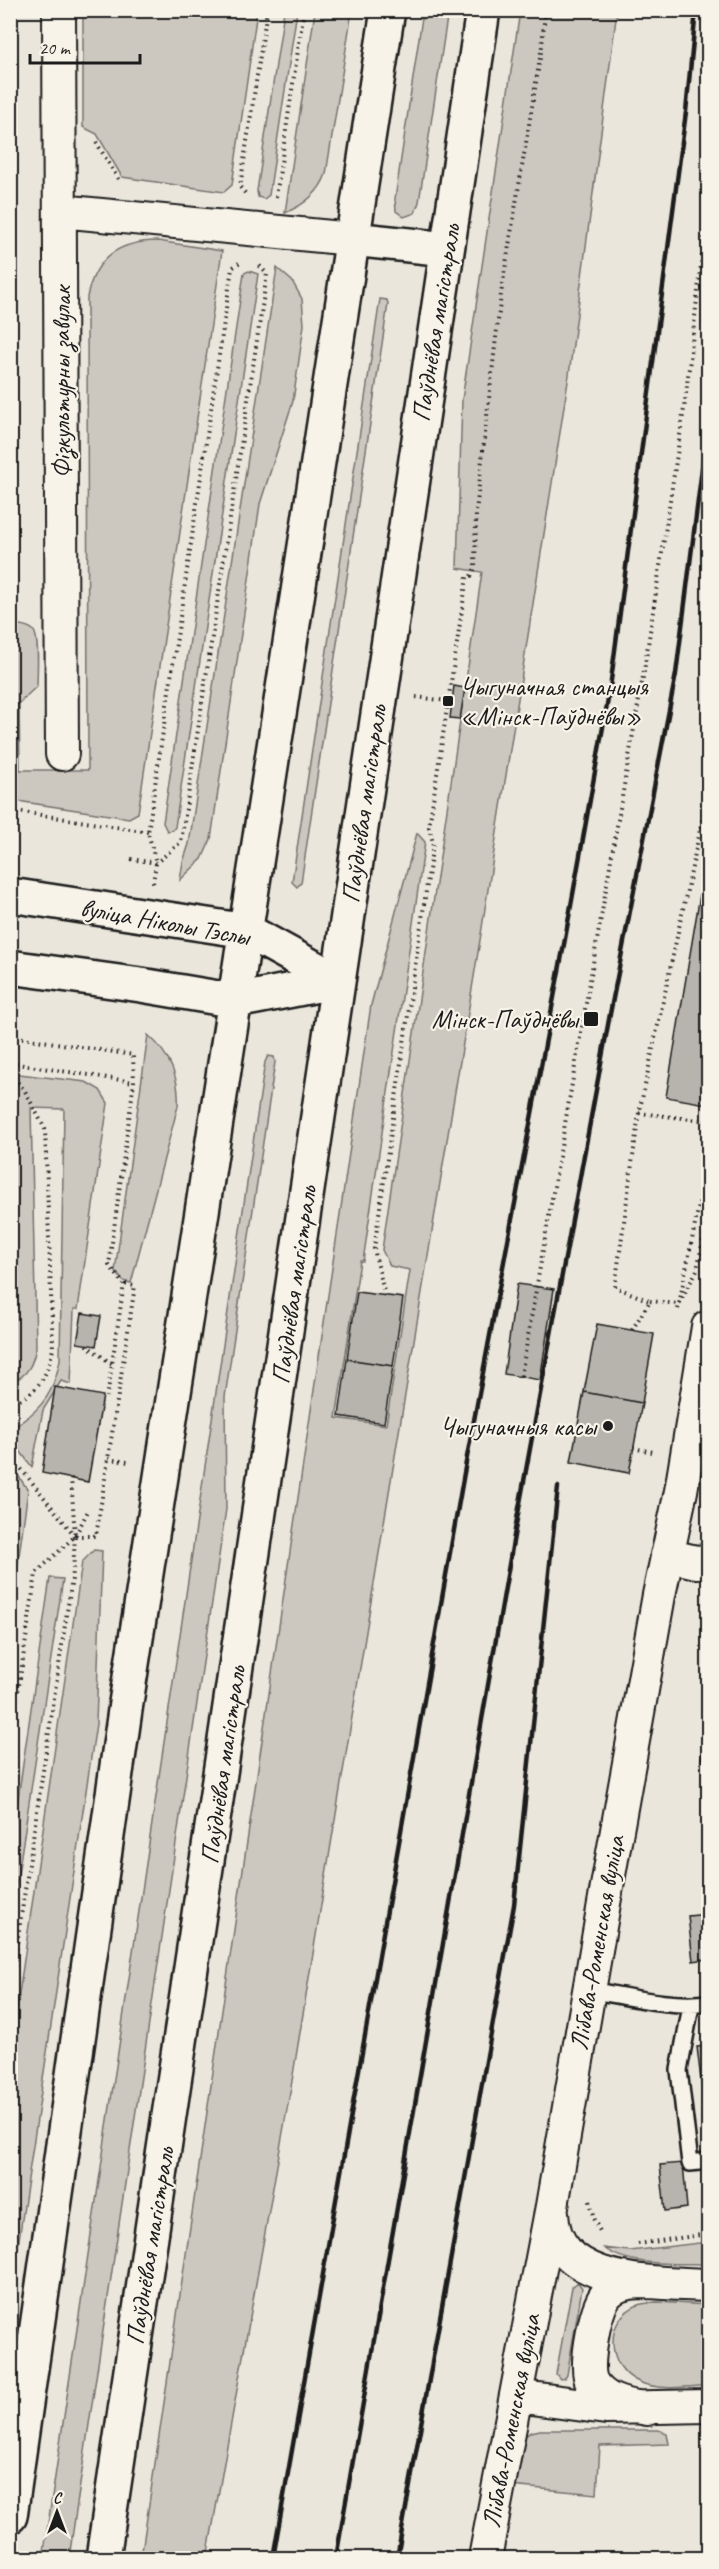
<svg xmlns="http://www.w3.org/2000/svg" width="719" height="2569" viewBox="0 0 719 2569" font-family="Caveat,sans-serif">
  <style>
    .green { fill: #ccc8c0; stroke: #74726e; stroke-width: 1.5 }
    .building { fill: #b6b4ac; stroke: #1c1c1c; stroke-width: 1.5 }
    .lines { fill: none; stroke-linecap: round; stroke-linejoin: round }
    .lane-casing { stroke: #1c1c1c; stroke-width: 20 }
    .street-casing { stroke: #1c1c1c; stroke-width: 36 }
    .secondary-casing { stroke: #1c1c1c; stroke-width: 38 }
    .path { stroke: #1c1c1c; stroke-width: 4; stroke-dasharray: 1.5 4.5; stroke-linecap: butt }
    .lane { stroke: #f7f3e8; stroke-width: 15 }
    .street { stroke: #f7f3e8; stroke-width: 32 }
    .secondary { stroke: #f7f3e8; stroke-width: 33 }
    .rail { stroke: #1c1c1c; stroke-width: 4.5 }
    .poi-dot { fill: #1c1c1c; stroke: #f7f3e8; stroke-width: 2 }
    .labels { text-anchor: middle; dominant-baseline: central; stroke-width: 4.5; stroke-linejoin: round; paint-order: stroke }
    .street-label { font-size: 26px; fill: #1c1c1c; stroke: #f7f3e8 }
    .poi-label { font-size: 26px; fill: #1c1c1c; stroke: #f7f3e8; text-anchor: end }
  </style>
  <rect width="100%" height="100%" fill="#eae6dc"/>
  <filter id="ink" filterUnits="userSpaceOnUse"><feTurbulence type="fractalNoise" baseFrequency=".0167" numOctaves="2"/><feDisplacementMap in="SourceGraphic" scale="12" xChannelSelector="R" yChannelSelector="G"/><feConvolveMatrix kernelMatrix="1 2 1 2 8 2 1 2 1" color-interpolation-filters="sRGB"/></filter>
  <g filter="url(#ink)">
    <path class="green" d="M83,11H257L232,185L224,192L122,177L97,134L83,127Z
      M284,11H297L269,195L264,199L258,197L257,191Z
      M315,11H352L326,174C319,194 304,205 285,213Z
      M423,11H448L419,202L415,213L404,217L396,211L395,199Z
      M520,11H617L569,375L481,934L291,2087L207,2558H141L371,1005L417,833L425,842L363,1261H360L336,1418L386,1425L410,1270L390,1266L382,1250L482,572L457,568L462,400Z
      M158,241L222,251L138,813L129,818L11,800V623C17,625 28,625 33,630C40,636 37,675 37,686L19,703L20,770H88L87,297C95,258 118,241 158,241Z
      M277,268L292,281L302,299L304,325L293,401L260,504L211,839L202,859L180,880L183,862L189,844Z
      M249,271L258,274L175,827L173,830L167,831L163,823L244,273Z
      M380,299L387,300L388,304L301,883L297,887L292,882Z
      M148,1035C169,1053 180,1078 178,1106L131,1283L123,1281L115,1271Z
      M268,1056L274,1057L275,1062L225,1397L226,1509L69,2558H43L265,1062Z
      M11,1073L86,1082L100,1090L108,1103L78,1309H74L71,1384L61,1381L43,1410L32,1467L11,1439L10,1431C16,1425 23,1421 29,1416C49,1400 55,1384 60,1360L64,1109L31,1108L36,1347C33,1364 28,1376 11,1382Z
      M11,1465L28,1490L11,1614Z
      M94,1550L102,1551L96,1724L11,2293V2049L82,1562Z
      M50,1578L63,1579L11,1921V1847Z
      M708,2242V2264C678,2263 628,2267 604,2248L630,2251Z
      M578,2282L582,2288L567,2375L565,2378L560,2379L556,2374L572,2287Z
      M657,2302L708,2305V2385C688,2387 658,2391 639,2382C606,2368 603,2319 638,2305C644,2303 651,2303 657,2302Z
      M540,2430H658L667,2433L669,2444L600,2446L597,2494L510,2486L523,2437L531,2432Z"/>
    <path class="building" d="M454,686L465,688L460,719L450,718Z
      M708,847V1091L706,1104L666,1097Z
      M517,1284L554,1289L540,1380L504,1374Z
      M357,1292L403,1298L393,1366L347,1359Z
      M82,1313L101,1316L96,1346L77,1343Z
      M597,1324L654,1334L642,1403L584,1392Z
      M347,1359L393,1366L384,1423L339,1416Z
      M55,1387L103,1396L88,1482L42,1473Z
      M584,1392L642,1403L629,1473L571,1462Z
      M707,1726L708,1727V1762L701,1761Z
      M708,1914V1959L693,1961L688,1916Z
      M708,2046V2122H706L697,2047Z
      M683,2163L687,2208L665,2211L660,2165Z"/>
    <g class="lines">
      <defs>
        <path id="lane" d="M588,1990C627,1996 669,2008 708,2003
          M691,2006L679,2070L690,2163L708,2161"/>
        <path id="street" d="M59,10L62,754
          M60,211L352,239
          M667,1555L696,1562L708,1561
          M552,2213C554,2287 656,2282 708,2285
          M516,2396L606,2408L708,2406
          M648,2409C630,2406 609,2403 597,2389C594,2386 591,2382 590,2377C586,2361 595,2305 608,2293C619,2282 636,2282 651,2282
          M485,2558L552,2206L606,1892L659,1595L681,1491L708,1327"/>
        <path id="secondary" d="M352,239L447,249
          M10,895L247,931L338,981
          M10,967L141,985L236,1001L338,981
          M10,2516L126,1703L388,10
          M103,2558L483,10"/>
      </defs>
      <use href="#lane" class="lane-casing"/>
      <use href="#street" class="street-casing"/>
      <use href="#secondary" class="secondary-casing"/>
      <path class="path" d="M96,142L120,182
        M245,193L240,187L267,10
        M276,197L304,10
        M416,697L448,701
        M10,810L148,832
        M131,859L156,863L181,842L267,274L259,265
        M153,883L156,863L148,832L232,268L239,263
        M10,1036L133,1055L134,1082L109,1265L124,1284L107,1397
        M10,1063L134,1082
        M10,1073L25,1091L45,1129L53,1349C47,1376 38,1395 10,1403
        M639,1113L708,1121
        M385,1296L374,1249L433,843L429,827L467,577L471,576L475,568L476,512L501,294L542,46L545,10
        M650,1301L679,1304L697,1270L708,1215
        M678,1309L708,1160
        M632,1330L650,1301L615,1287L639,1113L708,793
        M86,1345L112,1364
        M521,1376L644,671L685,402L708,205
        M633,1448L653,1452
        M10,1455L75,1536
        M108,1459L128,1462
        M75,1536H96L135,1286L124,1284
        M10,1744L36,1573L75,1536L88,1511
        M10,1990L73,1572L75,1536L71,1477
        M590,2201L594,2220L601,2233
        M638,2244L708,2234"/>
      <use href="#lane" class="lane"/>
      <use href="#street" class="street"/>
      <use href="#secondary" class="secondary"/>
      <path class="rail" d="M273,2558L464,1473L565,939L610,688L686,112L696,10
        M336,2558L515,1530L610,1014L676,674L708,421
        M397,2558L514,1905L558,1487"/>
    </g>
  </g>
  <g class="poi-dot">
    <rect x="442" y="695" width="12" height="12" rx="3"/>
    <rect x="583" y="1011" width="16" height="16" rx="3"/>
    <circle cx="608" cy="1426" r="6"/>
  </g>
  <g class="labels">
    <g class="street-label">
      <text transform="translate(436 323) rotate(-81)">Паўднёвая магістраль</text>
      <text transform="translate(61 382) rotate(-90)">Фізкультурны завулак</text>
      <text transform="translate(364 804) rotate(-82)">Паўднёвая магістраль</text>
      <text transform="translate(165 922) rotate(10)">вуліца Ніколы Тэслы</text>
      <text transform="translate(294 1285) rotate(-82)">Паўднёвая магістраль</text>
      <text transform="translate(223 1765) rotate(-82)">Паўднёвая магістраль</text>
      <text transform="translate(597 1943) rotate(-80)">Лібава-Роменская вуліца</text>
      <text transform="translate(150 2246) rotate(-81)">Паўднёвая магістраль</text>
      <text transform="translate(511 2421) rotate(-79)">Лібава-Роменская вуліца</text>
    </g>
    <g class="poi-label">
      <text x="460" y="686" text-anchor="start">Чыгуначная станцыя<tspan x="460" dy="30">«Мінск-Паўднёвы»</tspan></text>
      <text x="578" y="1019">Мінск-Паўднёвы</text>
      <text x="596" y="1426">Чыгуначныя касы</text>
    </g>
  </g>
  <rect width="719" height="2569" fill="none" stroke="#f7f3e8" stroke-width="36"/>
  <rect x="18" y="18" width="683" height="2533" fill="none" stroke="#1c1c1c" stroke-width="2" filter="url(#ink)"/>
  <g transform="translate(57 2512)" stroke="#f7f3e8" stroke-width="4.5" paint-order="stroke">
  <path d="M0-4.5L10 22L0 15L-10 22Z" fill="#1c1c1c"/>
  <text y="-9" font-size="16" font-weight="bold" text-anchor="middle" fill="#1c1c1c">С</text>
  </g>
  <path d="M30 54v9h110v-9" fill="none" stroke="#1c1c1c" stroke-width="3"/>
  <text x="39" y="54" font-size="18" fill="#1c1c1c" stroke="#f7f3e8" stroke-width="4.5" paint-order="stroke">20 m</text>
</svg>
